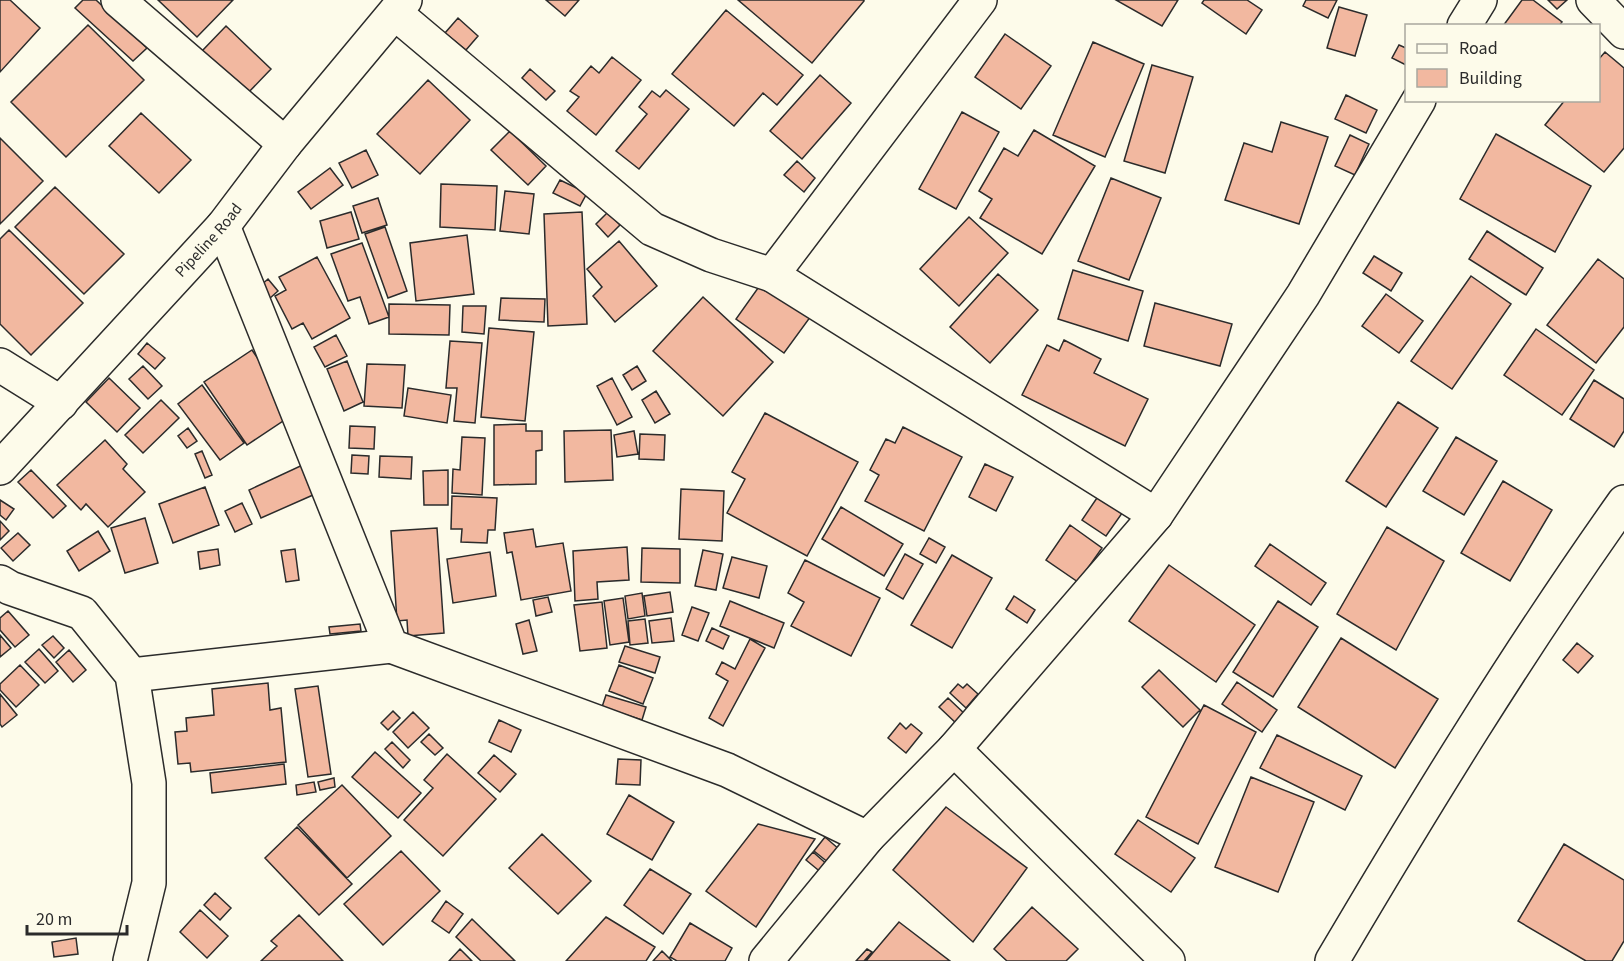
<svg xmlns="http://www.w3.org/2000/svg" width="1624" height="961" viewBox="0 0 1624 961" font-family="'Source Sans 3',sans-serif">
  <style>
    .building { fill: #f2b8a0; stroke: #2b2b2b; stroke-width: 1.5 }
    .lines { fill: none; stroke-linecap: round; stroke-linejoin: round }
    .minor-casing { stroke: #2b2b2b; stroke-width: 36 }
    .minor { stroke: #fdfbea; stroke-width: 33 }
    .labels { text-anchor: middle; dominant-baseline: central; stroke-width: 4.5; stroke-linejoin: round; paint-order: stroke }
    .street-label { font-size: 16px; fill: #2b2b2b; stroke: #fdfbea }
  </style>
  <rect width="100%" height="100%" fill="#fdfbea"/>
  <path class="building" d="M0,0H10L40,28L0,72Z
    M83,0H96L147,48L133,61L75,8Z
    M158,0H233L197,37Z
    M546,0H579L565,16Z
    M738,0H864V1L812,63Z
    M1116,0H1178L1162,26Z
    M1204,0H1247L1262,10L1246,34L1202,3Z
    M1306,0H1337L1328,18L1303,6Z
    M1522,0H1533L1562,22L1559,26H1503Z
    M1548,0H1567L1557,9Z
    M1339,7L1367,15L1355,56L1327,48Z
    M726,10L803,75L777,105L763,93L734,126L672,74Z
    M458,18L478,36L466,50L445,33Z
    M88,25L144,80L66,157L11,102Z
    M226,26L271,69L247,94L202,51Z
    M1005,34L1051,66L1021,109L975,77Z
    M1093,42L1144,64L1105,157L1053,135Z
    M1399,45L1406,48V65L1392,58Z
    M1605,52L1624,68V148L1604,172L1545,125L1565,100H1598V60Z
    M612,57L641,80L596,135L567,111L579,97L570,91L591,66L599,73Z
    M1152,65L1193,77L1165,173L1124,161Z
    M530,69L555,91L546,100L522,78Z
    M820,75L851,103L802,159L770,131Z
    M428,80L470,120L420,174L377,134Z
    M666,90L689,109L639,169L616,151L647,114L639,107L652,91L660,97Z
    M1346,95L1377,110L1366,133L1335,119Z
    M962,112L999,132L956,209L919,189Z
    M141,113L191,160L159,193L109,146Z
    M1281,122L1328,137L1299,224L1225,200L1244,143L1272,152Z
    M1034,130L1095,166L1042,254L980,218L992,199L979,191L1004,148L1018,156Z
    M510,131L546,166L528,185L491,150Z
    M1496,134L1591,186L1555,252L1460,199Z
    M1350,135L1369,144L1355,175L1335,166Z
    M0,138L43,181L0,224Z
    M366,150L378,175L352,188L339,163Z
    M797,161L815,178L804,192L784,175Z
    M330,168L343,185L311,209L298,192Z
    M1111,178L1161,198L1129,280L1078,261Z
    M560,180L587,193L580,206L553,193Z
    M441,184L497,186L495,230L440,227Z
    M55,187L124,254L84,294L15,227Z
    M505,191L534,194L529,234L500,231Z
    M378,198L387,225L362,233L353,206Z
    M351,212L359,239L327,248L320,221Z
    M582,212L587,324L548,326L544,214Z
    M608,212L620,225L608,237L596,224Z
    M969,217L1008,253L959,306L920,269Z
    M385,227L407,291L388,298L365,234Z
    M9,230L83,303L31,355L0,324V239Z
    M1487,231L1543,268L1526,295L1469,259Z
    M467,235L474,294L416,301L410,243Z
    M619,241L657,286L615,322L593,296L602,287L587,269Z
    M362,243L389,317L369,324L360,297L348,301L331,254Z
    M1374,256L1402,273L1391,291L1363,273Z
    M317,257L350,318L312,339L303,323L292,329L275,296L286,290L279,277Z
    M1598,259L1624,279V327L1596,363L1547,325Z
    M1073,270L1143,291L1128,341L1058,319Z
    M998,274L1038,310L990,363L950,327Z
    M1471,276L1511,304L1452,389L1411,361Z
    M268,279L278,291L269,299L259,287Z
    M763,281L811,316L784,353L736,319Z
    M1386,294L1423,321L1399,353L1362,326Z
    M703,297L773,362L723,416L653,351Z
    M501,298L545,299L544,322L499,320Z
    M1155,303L1232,324L1220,366L1144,346Z
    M389,304L450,305L449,335L389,334Z
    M463,306H486L484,334L462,332Z
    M489,328L534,332L525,421L481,417Z
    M1536,329L1594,370L1562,415L1504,375Z
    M336,335L347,356L325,367L314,347Z
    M1064,340L1101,359L1094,373L1148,399L1125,446L1022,395L1047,345L1059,351Z
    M450,341L482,343L475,423L454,421L457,388H446Z
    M147,343L165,358L155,369L138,354Z
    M252,350L295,413L247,445L204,382Z
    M347,361L363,402L344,411L327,369Z
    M367,364L405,365L402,408L364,406Z
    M143,366L162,386L148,399L129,379Z
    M637,366L646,381L632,390L623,375Z
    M109,378L140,408L117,432L86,402Z
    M612,378L632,417L617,425L597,386Z
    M1594,380L1624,399V431L1614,447L1570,419Z
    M202,385L244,443L220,460L178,404Z
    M408,388L451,395L447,423L404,416Z
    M656,391L670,414L655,423L642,400Z
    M161,400L179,418L143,453L125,435Z
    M1398,402L1438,428L1386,507L1346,481Z
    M765,413L858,462L807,556L727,513L745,479L732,472Z
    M526,424V431H542V450L536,451V484L494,485V425Z
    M350,426L375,427L374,449L349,448Z
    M903,427L962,457L924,531L865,501L879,475L870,470L886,439L895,443Z
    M188,428L197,441L187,448L178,436Z
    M611,430L613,480L565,482L564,431Z
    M634,431L638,454L617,457L614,435Z
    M640,434L665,435L664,460L639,459Z
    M462,437L485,438L482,495L452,493L453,469L460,470Z
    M1456,437L1497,461L1464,515L1423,491Z
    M105,440L127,464L123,469L145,492L108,527L86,504L81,510L57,485Z
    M202,451L212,475L205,478L195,454Z
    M352,455L369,456L368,474L351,473Z
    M380,456L412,457L411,479L379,477Z
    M309,462L322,491L261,518L249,490Z
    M985,464L1013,477L996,511L969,497Z
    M31,470L66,506L53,518L18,482Z
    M448,470V505H424L423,471Z
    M1503,481L1552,510L1510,581L1461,553Z
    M205,487L219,525L173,543L159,504Z
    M681,489L724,491L722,541L679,539Z
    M1101,492L1125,509L1106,536L1082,520Z
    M452,496L497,498L495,530H488L487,543L461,542L462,529H451Z
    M0,500L14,509L6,520L0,515Z
    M242,503L252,524L235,532L225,511Z
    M841,507L903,544L884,576L822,539Z
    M145,518L158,563L125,573L111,528Z
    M0,521L9,531L0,540Z
    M1070,525L1102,548L1078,582L1046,560Z
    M1387,527L1444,561L1396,650L1337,614Z
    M437,528L444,633L408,636L407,620L397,621L391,531Z
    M533,529L536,547L563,543L571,591L521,600L512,552L507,553L504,533Z
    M98,531L110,551L79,571L67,551Z
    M18,533L30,545L13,561L1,548Z
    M929,538L945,547L936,563L920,554Z
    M1270,544L1326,583L1311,605L1255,566Z
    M627,547L629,580L597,582L598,599L575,601L573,551Z
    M642,548L680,549V583L641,582Z
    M218,549L220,565L200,569L198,552Z
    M295,549L299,580L286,582L281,551Z
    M703,550L723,554L716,590L695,586Z
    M490,552L496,596L453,603L447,559Z
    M905,554L923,564L903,599L886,589Z
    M952,555L992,578L952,648L911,625Z
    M732,557L767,566L759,598L723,588Z
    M805,560L880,598L851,656L791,626L804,602L788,593Z
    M1169,565L1255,625L1216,682L1129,621Z
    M670,592L673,612L647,616L644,596Z
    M642,593L645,616L628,619L625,596Z
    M1014,596L1035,610L1027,623L1006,609Z
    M548,597L552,612L536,616L533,600Z
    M623,598L629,642L610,645L604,601Z
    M730,601L784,623L774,648L720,626Z
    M1278,601L1318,627L1273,697L1233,672Z
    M602,602L607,648L580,651L574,605Z
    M692,607L709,613L698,641L682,635Z
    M8,611L29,635L15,647L0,630V618Z
    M671,618L674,641L652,643L649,621Z
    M645,619L648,643L630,645L628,621Z
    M529,620L537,651L523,654L516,624Z
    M360,624L361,631L330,634L329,627Z
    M712,628L729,636L723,649L706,641Z
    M0,635L11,648L0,657Z
    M53,636L64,648L54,658L42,645Z
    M1341,638L1438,699L1395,768L1298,707Z
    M750,639L765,648L723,726L709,718L728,681L716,674L722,662L735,669Z
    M1577,643L1593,656L1578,673L1563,660Z
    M625,646L660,657L655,673L619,662Z
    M39,649L58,671L45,683L25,662Z
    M69,650L86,670L73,682L56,662Z
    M20,665L39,685L16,707L0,690V684Z
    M619,665L653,678L643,704L609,691Z
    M1159,670L1200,710L1183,727L1142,687Z
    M1237,682L1277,710L1262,732L1222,704Z
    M268,683L270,710L281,708L286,762L191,772L190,763L178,764L175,732L187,731L186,718L214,715L212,689Z
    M958,684L963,688L967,684L978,694L966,708L950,693Z
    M318,686L331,774L308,777L295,689Z
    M0,694L17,715L2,727L0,724Z
    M606,695L646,707L642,720L602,707Z
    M948,698L967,716L958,725L939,707Z
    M1204,705L1256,732L1198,844L1146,817Z
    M393,711L400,718L388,730L381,723Z
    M413,712L429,728L408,748L393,732Z
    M499,720L521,730L511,752L489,742Z
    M900,723L906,729L911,724L922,733L906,753L888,738Z
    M429,734L443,748L435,755L421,742Z
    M1277,735L1362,776L1345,810L1260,768Z
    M392,742L410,760L403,768L385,749Z
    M375,752L421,793L398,818L352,777Z
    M447,754L496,799L443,856L404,820L433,788L424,780Z
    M494,755L516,774L500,792L478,773Z
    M618,759L641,760L640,785L616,784Z
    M284,764L286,784L212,793L210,773Z
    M1251,777L1314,802L1278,892L1215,867Z
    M334,778L335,787L320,790L318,782Z
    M314,782L316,792L297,795L296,785Z
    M342,785L391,836L347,878L298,825Z
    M629,795L674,822L652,860L607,834Z
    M946,807L1027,868L973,942L893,870Z
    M1138,820L1195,858L1171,892L1115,854Z
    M758,824L815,839L756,927L706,891Z
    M297,827L352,884L319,915L265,858Z
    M542,834L591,881L558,914L509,868Z
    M825,837L840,850L829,863L814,851Z
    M1564,844L1624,880V941L1612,961H1586L1518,921Z
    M401,851L440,891L383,945L344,904Z
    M813,852L829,866L823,874L806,860Z
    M650,869L691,894L663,934L624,905Z
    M215,893L231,908L220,920L204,905Z
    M446,901L463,914L449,933L432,921Z
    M1032,907L1078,949L1066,961H1007L994,949Z
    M200,910L228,936L207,958L180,932Z
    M299,915L343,961H261L277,946L271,941Z
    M606,917L655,947L646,961H566Z
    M472,919L515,961H481L456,937Z
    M899,922L950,961H866Z
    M690,923L732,948L725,961H677L670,957Z
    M76,938L78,954L54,957L52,942Z
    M460,949L472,961H449Z
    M867,949L872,952L864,961H856Z
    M662,951L672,961H653Z"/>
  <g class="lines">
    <defs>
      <g id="minor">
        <path d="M118,0L285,144"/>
        <path d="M1593,0L1624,32"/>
        <path d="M395,13L652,229L711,255L772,275L1156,515"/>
        <path d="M1464,26L1480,0"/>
        <path d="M223,226L391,646L727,770L867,838L954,749L1156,515L1303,295L1419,100"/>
        <path d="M772,275L980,0"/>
        <path d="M0,365L61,403"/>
        <path id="s1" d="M0,468L223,226L285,144L405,0"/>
        <path d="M0,582L10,588L82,613L132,675L149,783V883L130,961"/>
        <path d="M132,675L391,646"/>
        <path d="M954,749L1168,961"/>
        <path d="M766,961L867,838"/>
        <path d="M1332,961C1424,805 1519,650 1624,502"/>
      </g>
    </defs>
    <use href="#minor" class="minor-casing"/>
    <use href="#minor" class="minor"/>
  </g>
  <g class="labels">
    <g class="street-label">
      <text stroke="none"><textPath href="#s1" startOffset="309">Pipeline Road</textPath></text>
    </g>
  </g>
  <rect x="1405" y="24" width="195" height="78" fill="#fdfbea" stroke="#a9a89e" stroke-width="1.5"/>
  <rect x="1417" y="44" width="30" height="9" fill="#fdfbea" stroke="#a9a89e" stroke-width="1.5"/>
  <text x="1459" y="54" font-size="18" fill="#2b2b2b">Road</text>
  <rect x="1417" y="69" width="30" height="18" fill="#f2b8a0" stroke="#a9a89e" stroke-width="1.5"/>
  <text x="1459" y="84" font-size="18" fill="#2b2b2b">Building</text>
  <path d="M27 925v9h100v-9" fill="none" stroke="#2b2b2b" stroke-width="3"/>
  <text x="36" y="925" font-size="18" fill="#2b2b2b" stroke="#fdfbea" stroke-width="4.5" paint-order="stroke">20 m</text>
</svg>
